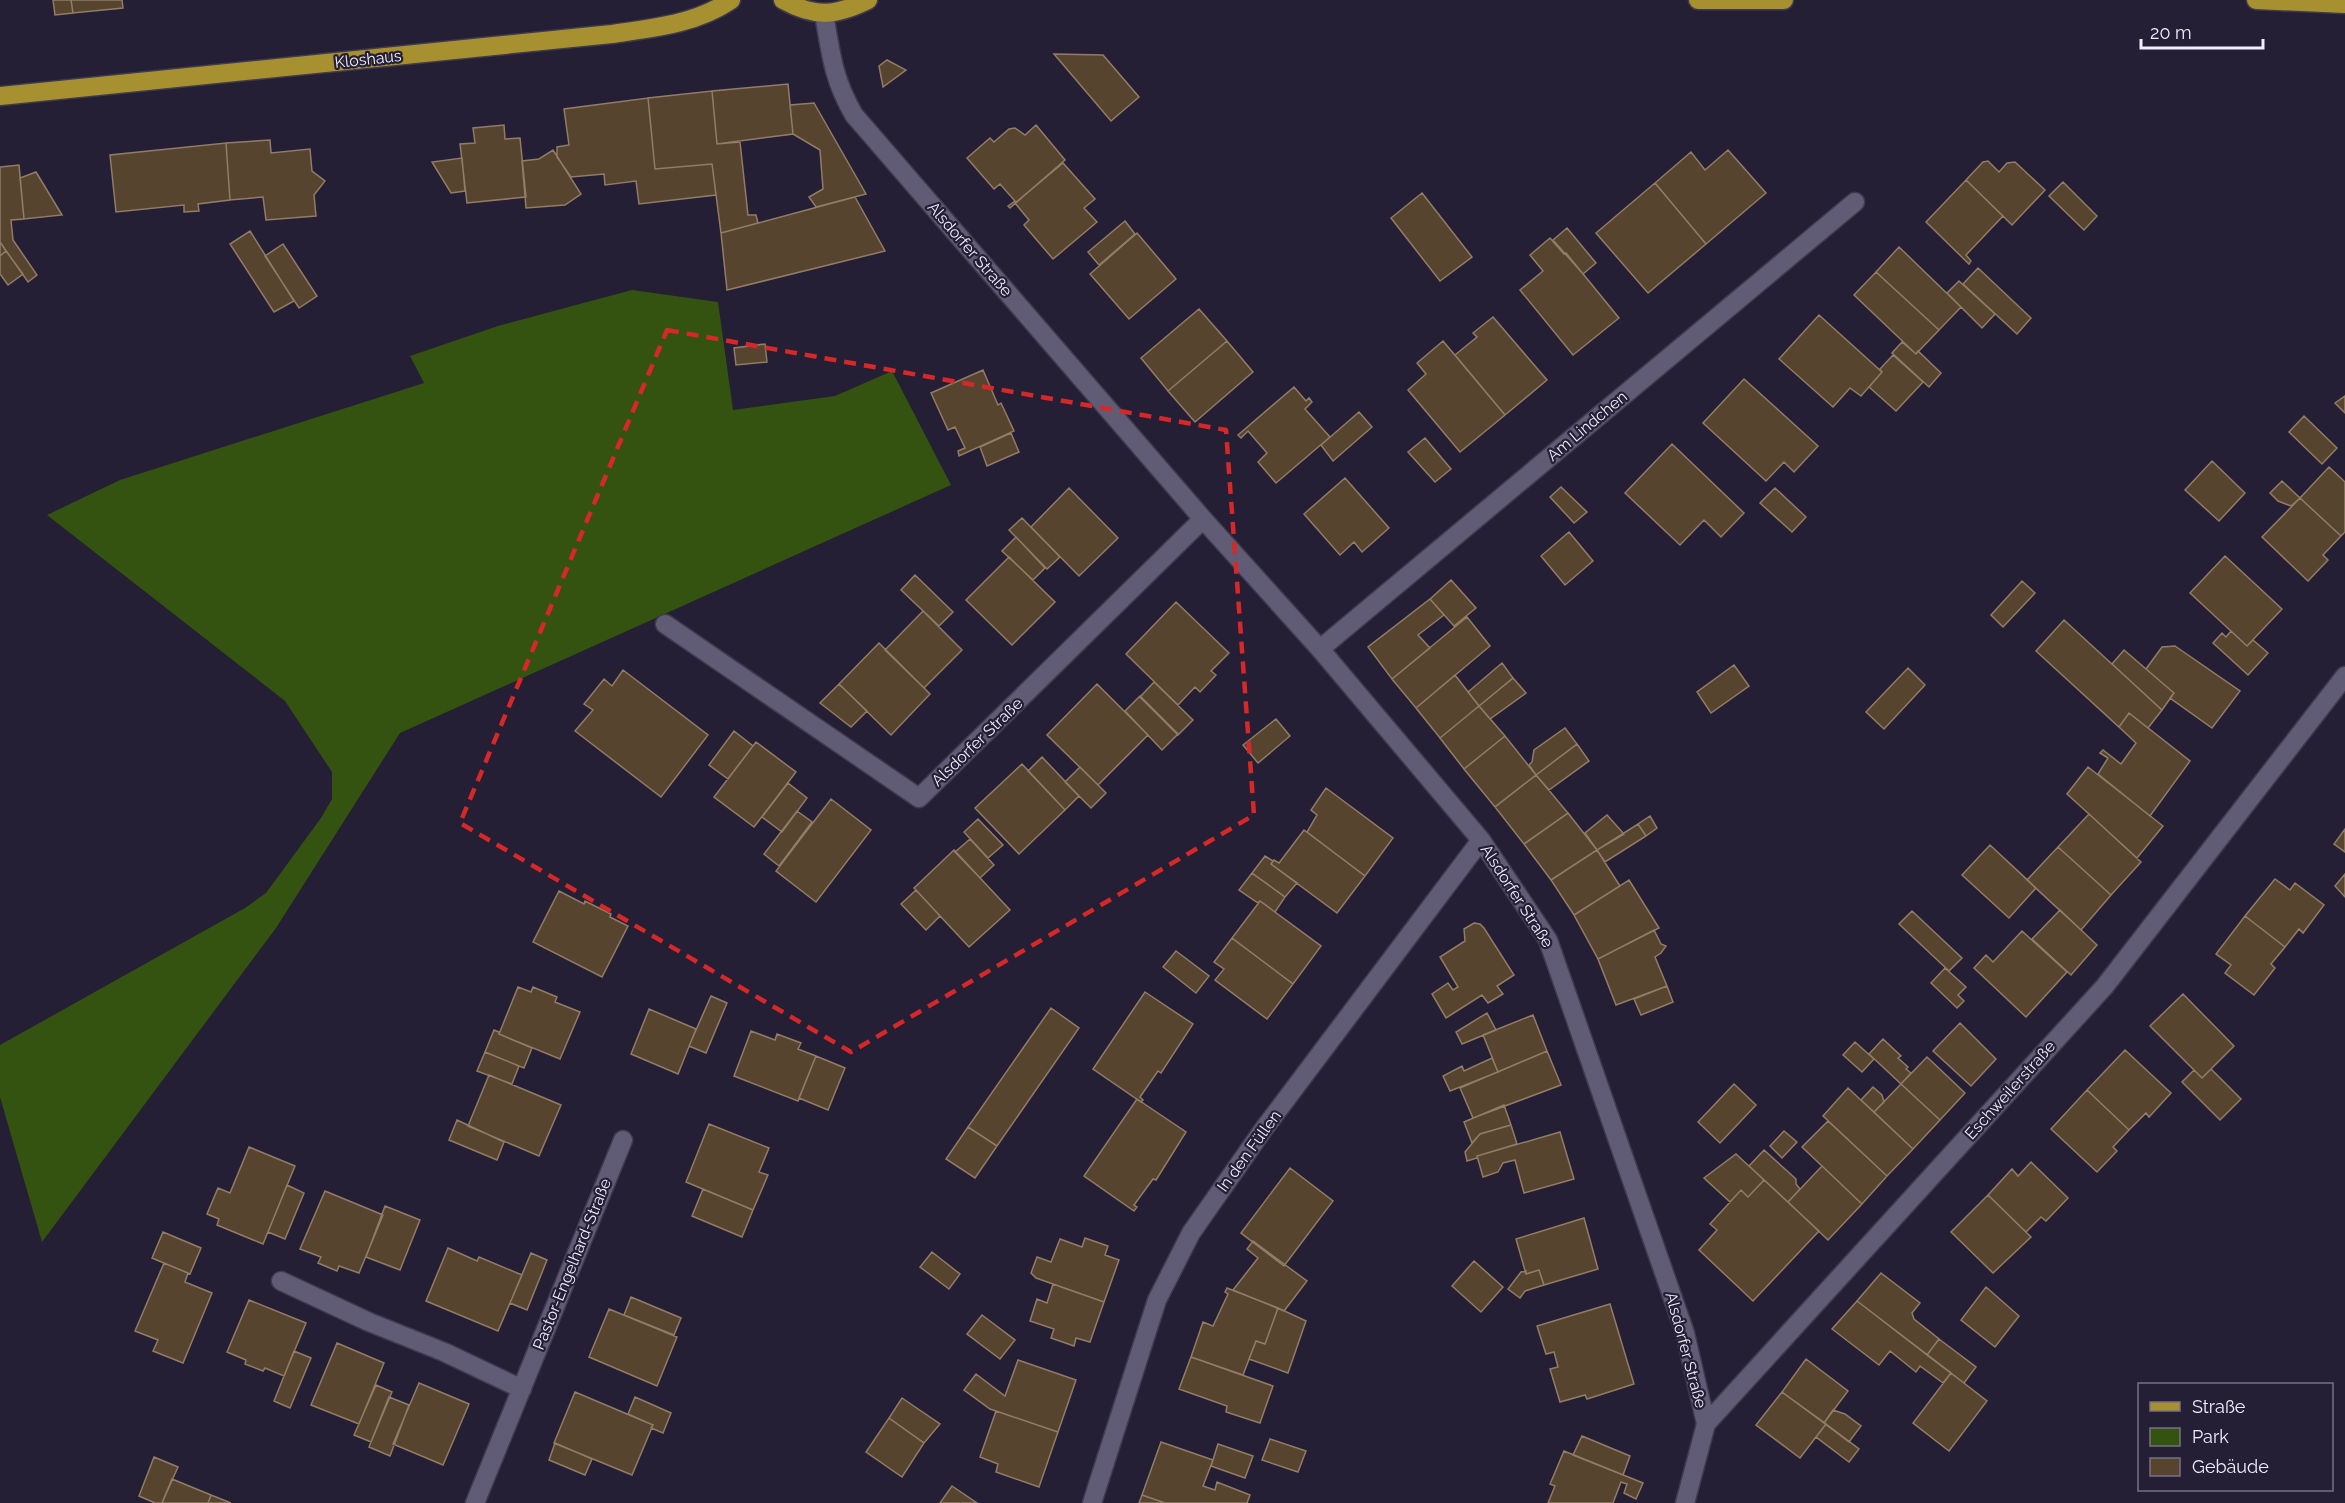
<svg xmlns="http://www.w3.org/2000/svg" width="2345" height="1503" viewBox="0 0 2345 1503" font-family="Raleway,sans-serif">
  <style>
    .green { fill: #355310 }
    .building { fill: #57442f; stroke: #917c67; stroke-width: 1.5 }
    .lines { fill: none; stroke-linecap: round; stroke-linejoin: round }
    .minor-casing { stroke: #3f3a4d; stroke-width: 21 }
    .major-casing { stroke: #3f3a4d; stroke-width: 21 }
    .minor { stroke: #615c76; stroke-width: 18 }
    .major { stroke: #a79030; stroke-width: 18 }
    .marked { fill: none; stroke: #d62828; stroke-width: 4.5; stroke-dasharray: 12 8; stroke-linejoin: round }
    .labels { text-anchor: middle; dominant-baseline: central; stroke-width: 4.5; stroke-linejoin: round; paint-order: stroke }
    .street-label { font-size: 16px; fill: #f0edfd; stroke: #241f34 }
  </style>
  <rect width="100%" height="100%" fill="#241f34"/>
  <path class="green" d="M632,290L718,302L733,410L835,396L892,371L951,485L400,733L276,928L42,1242L0,1097V1045L245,908L266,893L321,818L332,799V772L285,701L47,515L120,480L424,383L410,356L498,326Z"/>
  <path class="building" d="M53,0H71L73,13L55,15Z
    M71,0H122L123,8L73,13Z
    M1054,54L1103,55L1139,97L1111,121Z
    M887,60L906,70L883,87L879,66Z
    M788,84L793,134L717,144L712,91Z
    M712,91L717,144L740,142L748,215H756L758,223L721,233L712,164L655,169L648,98Z
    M648,98L655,169L712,164L716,195L639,204L636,181L605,185L604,174L571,177L557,157V147L569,145L564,109Z
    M814,103L866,194L816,207L809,197L823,189L820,150L793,134L790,105Z
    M504,125L505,139L520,138L526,197L467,203L460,144L475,143L473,128Z
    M1036,125L1065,160L1010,208L1008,206L1015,201L1000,184L994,189L967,158L990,138L994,142L1009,129L1015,128L1025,135Z
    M270,140L271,153L310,149L312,171L325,181L314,195L316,216L266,220L263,197L230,200L226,143Z
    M226,143L230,200L198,204L199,211L184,212V205L116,212L110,155Z
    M553,150L581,194L565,205L526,208L522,161L539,159Z
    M1728,150L1766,193L1706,244L1655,183L1691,152L1705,170Z
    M462,158L465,191L451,193L432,162Z
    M1988,161L1999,172L2007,163L2015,162L2045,190L2012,225L1966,180L1983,162Z
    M1063,163L1095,199L1084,208L1097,222L1053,259L1024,225L1029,220L1015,203Z
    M19,165L24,219L11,220L13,240L37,275L28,282L0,242V167Z
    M36,172L62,215L24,219L20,178Z
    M1966,180L2003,216L1966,255L1971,261L1969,264L1926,222Z
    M2063,182L2097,216L2084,230L2049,196Z
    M1655,183L1706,244L1648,293L1596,233Z
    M1422,193L1472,257L1440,281L1391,218Z
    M855,197L885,251L727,290L721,233Z
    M1125,221L1135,234L1099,265L1088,252Z
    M1567,228L1596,263L1583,274L1553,240Z
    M250,231L294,301L274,312L230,244Z
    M1137,233L1176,279L1129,319L1090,274Z
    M1550,238L1564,254L1566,253L1619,318L1573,355L1520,290L1543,271L1530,255Z
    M0,242L6,251L0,256Z
    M283,244L317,296L299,308L265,256Z
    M1899,247L1961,307L1939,330L1876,272Z
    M6,251L23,274L8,285L0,274V256Z
    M1978,268L2031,318L2017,334L1963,284Z
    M1876,272L1939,330L1916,354L1854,295Z
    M1959,281L1995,314L1982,328L1947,293Z
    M1199,309L1227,341L1168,391L1141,358Z
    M1819,315L1882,372L1861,396L1850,388L1833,407L1779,359Z
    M1493,317L1547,380L1505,415L1455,355L1477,337L1473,333Z
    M1227,341L1253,372L1195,422L1168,391Z
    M1443,341L1505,415L1460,452L1408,390L1426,374L1417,363Z
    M1902,342L1916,354L1918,351L1941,373L1929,387L1892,353Z
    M765,344L767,362L736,365L734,348Z
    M1893,355L1923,382L1896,411L1869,387L1882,372L1880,369Z
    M983,370L998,405L1001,403L1014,431L959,456L958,451L965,448L955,427L948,430L931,393Z
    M1744,379L1818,446L1794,472L1784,462L1766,481L1703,423Z
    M1294,387L1306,401L1309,398L1312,402L1305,409L1330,437L1276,483L1258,462L1267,453L1248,431L1241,438L1238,435Z
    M2345,396V413L2335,403Z
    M1359,412L1372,427L1333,461L1321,445Z
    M2304,416L2337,448L2322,464L2289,432Z
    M1011,433L1019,452L987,466L980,447Z
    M1425,438L1451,469L1435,482L1408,452Z
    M1672,444L1744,513L1721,537L1704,520L1680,545L1625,493Z
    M2212,461L2245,493L2219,521L2185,490Z
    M2329,467L2345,482V532L2341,536L2300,498Z
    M1345,478L1389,528L1362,552L1354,542L1340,555L1304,514Z
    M2282,481L2300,498L2291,506L2278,501L2270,493Z
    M1561,487L1587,512L1574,523L1550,497Z
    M1069,488L1118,538L1079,576L1031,527Z
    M1775,488L1806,517L1792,532L1760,503Z
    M2300,498L2341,536L2323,555L2328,560L2308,581L2262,537Z
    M1022,518L1060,557L1047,569L1009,530Z
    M1569,532L1593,561L1565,585L1541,556Z
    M1016,537L1045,568L1033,580L1002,551Z
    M2225,556L2282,609L2247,646L2190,593Z
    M1009,557L1055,602L1012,645L966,600Z
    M915,575L953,612L939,626L901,590Z
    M1451,580L1476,608L1454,626L1430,599Z
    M2022,581L2035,593L2003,627L1991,615Z
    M1430,599L1444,615L1418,635L1430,648L1392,679L1368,647Z
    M1176,602L1229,653L1211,671L1216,675L1200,692L1195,687L1178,705L1126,654Z
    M923,611L962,650L924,688L885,650Z
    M1467,617L1490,646L1416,708L1392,679Z
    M2064,620L2162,710L2148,728L2129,713L2119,727L2036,651Z
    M2231,631L2247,646L2253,640L2268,653L2248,675L2213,643L2222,633L2226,637Z
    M879,643L930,694L891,735L839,684Z
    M2175,646L2240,691L2212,728L2170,698L2174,693L2146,669L2162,647Z
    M2124,650L2174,693L2162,710L2112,664Z
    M1502,663L1513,678L1479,706L1468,692Z
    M1734,665L1749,686L1711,713L1697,692Z
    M1908,668L1925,685L1884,729L1866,712Z
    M623,670L708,735L661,797L575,731L593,710L584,704L604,679L612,686Z
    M1455,675L1479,706L1440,738L1416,708Z
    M1513,678L1526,693L1490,719L1479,706Z
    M1154,682L1193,720L1178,735L1140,697Z
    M839,684L867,711L851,727L820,703Z
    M1097,684L1148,735L1098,785L1047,735Z
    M1140,696L1178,734L1162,750L1125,711Z
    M1479,706L1505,736L1464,769L1440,738Z
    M2129,713L2190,761L2150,816L2098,774L2108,758L2100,753L2103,750L2121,764L2136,743L2119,727Z
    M1276,719L1290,736L1258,763L1243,745Z
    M1565,728L1577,744L1536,775L1529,765L1532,762L1534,750Z
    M734,731L753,746L728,779L709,765Z
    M1505,736L1536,775L1495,807L1464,769Z
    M756,742L796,772L754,827L714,797Z
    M1577,744L1589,761L1549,790L1536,775Z
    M1042,757L1079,796L1065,810L1028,771Z
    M1022,764L1065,810L1019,854L975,808Z
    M1080,767L1106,793L1091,808L1065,782Z
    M2088,767L2163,826L2137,858L2067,794Z
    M1536,775L1568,813L1524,844L1495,807Z
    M788,783L807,798L782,832L762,817Z
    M1326,788L1393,838L1365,876L1307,832L1317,815L1311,810Z
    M831,799L871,830L816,902L776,871Z
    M797,811L812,822L779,866L764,854Z
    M1568,813L1597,850L1551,880L1524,844Z
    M2089,814L2141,862L2111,895L2058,847Z
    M1607,815L1624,834L1597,850L1585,833Z
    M1650,816L1657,828L1646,836L1638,824Z
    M978,819L1003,845L988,858L964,832Z
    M1638,824L1646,836L1605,862L1597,850Z
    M2345,829V852L2334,844Z
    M1304,830L1365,876L1337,913L1271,864L1274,860L1279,863Z
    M970,839L994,865L980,878L955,852Z
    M1990,845L2036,888L2009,918L1962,875Z
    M2058,847L2111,895L2081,930L2027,880Z
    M954,850L1010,910L969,947L914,888Z
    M1597,850L1620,886L1574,915L1551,880Z
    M1265,856L1273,861L1271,864L1297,883L1285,897L1252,873Z
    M1252,873L1285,897L1275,912L1260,901L1258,903L1239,890Z
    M2345,874V897L2335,886Z
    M2275,879L2290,890L2295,883L2324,905L2303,933L2299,929L2285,947L2245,916Z
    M1629,880L1659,928L1598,959L1574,915Z
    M916,890L940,916L926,930L901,904Z
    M559,891L584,904L585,901L611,914L610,917L628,926L602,977L533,942Z
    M1260,901L1321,946L1293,984L1232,938Z
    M2060,910L2097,945L2071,975L2032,939Z
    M1912,911L1962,958L1949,971L1899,924Z
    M2245,916L2285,947L2271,964L2275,968L2254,995L2225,973L2231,965L2216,954Z
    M1474,923L1480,924L1484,928L1514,975L1497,986L1503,994L1488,1003L1482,995L1446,1018L1432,994L1448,983L1453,990L1458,987L1440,957L1465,941L1464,929Z
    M1654,930L1661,944L1666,946L1661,953L1655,957L1667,986L1616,1005L1598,959Z
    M2022,931L2067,972L2026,1017L1974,968L1986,955L1993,962Z
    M1232,938L1293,984L1267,1019L1215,980L1224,969L1214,962Z
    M1176,951L1209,976L1196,993L1163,967Z
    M1945,968L1966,987L1958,995L1964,1001L1957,1008L1931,983Z
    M1667,986L1673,1002L1641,1015L1634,999Z
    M518,987L531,992L533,987L557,997L555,1002L580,1012L560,1059L499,1034Z
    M1145,992L1193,1024L1161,1073L1158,1071L1140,1097L1143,1100L1141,1102L1093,1069Z
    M2183,994L2234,1046L2202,1078L2150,1026Z
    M711,996L727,1003L706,1053L689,1046Z
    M1051,1008L1079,1028L997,1146L968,1127Z
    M649,1009L696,1029L678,1074L631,1054Z
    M1487,1013L1496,1030L1462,1044L1456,1032Z
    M1533,1015L1547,1051L1498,1072L1483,1035Z
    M1960,1023L1996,1059L1971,1086L1933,1051Z
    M494,1030L499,1032V1034L532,1048L524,1068L485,1052Z
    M751,1031L775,1040L777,1034L801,1043L798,1049L816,1056L798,1101L734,1076Z
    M1883,1039L1901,1056L1898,1058L1908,1067L1906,1069L1911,1073L1901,1084L1869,1054Z
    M1855,1042L1874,1059L1862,1072L1843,1055Z
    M2125,1050L2171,1093L2149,1117L2146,1113L2129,1130L2087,1090Z
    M1547,1051L1561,1085L1473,1118L1460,1088Z
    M485,1052L519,1066L512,1084L477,1071Z
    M816,1056L845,1068L828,1110L799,1098Z
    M1927,1057L1965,1093L1940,1120L1901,1084Z
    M1492,1058L1498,1072L1450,1091L1443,1076L1462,1066L1464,1071Z
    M2211,1069L2241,1099L2220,1120L2182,1082L2194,1070L2202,1078Z
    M489,1075L561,1105L539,1156L468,1126Z
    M1734,1084L1756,1105L1720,1143L1698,1122Z
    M1901,1084L1940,1120L1913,1149L1874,1112Z
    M1873,1087L1882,1095L1884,1102L1874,1112L1861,1100Z
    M1848,1088L1913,1149L1887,1176L1823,1116Z
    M2087,1090L2129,1130L2113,1147L2117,1151L2097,1172L2051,1129Z
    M1137,1099L1186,1132L1156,1180L1153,1179L1134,1205L1137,1207L1134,1211L1084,1176Z
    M1504,1105L1511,1125L1480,1134L1472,1143L1464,1122Z
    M457,1120L504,1142L497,1160L449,1140Z
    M1828,1121L1887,1176L1862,1204L1802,1147Z
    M709,1124L769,1148L759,1172L768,1175L753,1210L686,1182Z
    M1511,1125L1517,1144L1477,1156V1158L1467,1161L1465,1152L1480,1134Z
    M968,1127L997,1146L975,1178L946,1159Z
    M1784,1131L1797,1142L1782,1158L1770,1146Z
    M1560,1132L1574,1179L1524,1193L1515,1160L1503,1163L1498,1172L1483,1177L1477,1156Z
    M249,1147L295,1166L263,1244L217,1225L219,1219L207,1214L218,1188L230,1193Z
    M1764,1150L1796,1179V1184L1800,1189L1788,1202L1749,1166Z
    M1736,1154L1764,1180L1748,1197L1741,1190L1730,1202L1704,1178Z
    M2031,1162L2068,1198L2046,1221L2041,1217L2026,1232L1988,1195L2012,1169L2018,1176Z
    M1822,1166L1862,1204L1828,1240L1788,1202Z
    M1290,1168L1333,1201L1284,1266L1241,1233Z
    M1764,1180L1819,1231L1753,1301L1699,1250L1717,1230L1710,1224L1741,1190L1748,1197Z
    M287,1185L304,1193L285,1239L268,1232Z
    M703,1189L753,1210L742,1237L692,1216Z
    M325,1191L383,1215L359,1273L339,1266L337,1271L318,1263L321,1257L300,1249Z
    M1988,1195L2031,1237L1993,1273L1951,1232Z
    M385,1206L420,1220L400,1270L366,1257Z
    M1584,1218L1598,1269L1544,1285L1539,1270L1526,1274L1516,1239Z
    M163,1232L201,1248L190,1274L152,1258Z
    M1085,1238L1108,1246L1105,1255L1119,1260L1104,1302L1036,1278L1031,1273L1037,1257L1051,1262L1060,1239L1082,1247Z
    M1253,1241L1307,1281L1284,1311L1233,1290L1258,1258L1247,1249Z
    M448,1248L477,1261L479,1257L522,1275L498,1331L426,1301Z
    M932,1252L960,1274L949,1289L920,1267Z
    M531,1253L547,1260L527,1310L510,1303Z
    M1474,1261L1503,1287L1481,1312L1452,1286Z
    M164,1263L188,1273L185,1282L212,1293L183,1363L153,1351L158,1340L135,1331Z
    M1539,1270L1544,1285L1525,1291L1520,1298L1508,1289L1521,1272L1526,1271V1274Z
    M1881,1273L1920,1303L1912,1313L1914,1319L1939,1339L1927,1355L1857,1301Z
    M1053,1284L1104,1302L1090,1342L1076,1338L1074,1346L1051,1338L1054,1329L1030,1321L1037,1299L1047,1303Z
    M1986,1287L2019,1316L1995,1347L1961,1320Z
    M1227,1288L1278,1308L1265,1344L1256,1341L1243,1375L1191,1357L1203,1322L1213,1326L1228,1294L1225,1292Z
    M631,1297L681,1318L674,1335L624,1315Z
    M249,1300L306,1323L284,1376L265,1368L263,1371L245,1364L246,1360L227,1352Z
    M1857,1301L1951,1373L1943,1383L1920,1366L1916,1372L1890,1351L1879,1365L1832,1329Z
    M1610,1304L1634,1384L1587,1399L1585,1395L1560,1402L1550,1369L1558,1367L1554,1352L1546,1354L1537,1326Z
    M1278,1308L1306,1321L1288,1373L1249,1359L1256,1341L1265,1344Z
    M609,1309L677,1337L657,1386L589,1357Z
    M982,1315L1015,1340L1000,1359L967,1334Z
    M1939,1339L1976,1367L1964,1383L1927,1355Z
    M337,1343L384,1363L359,1424L311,1405Z
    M294,1351L311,1358L290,1408L274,1401Z
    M1191,1357L1273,1386L1260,1423L1226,1412L1227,1406L1179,1389Z
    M1806,1359L1848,1391L1824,1423L1782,1392Z
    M1018,1360L1076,1380L1058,1432L990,1409L964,1390L976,1374L1005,1396Z
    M1951,1373L1987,1401L1949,1451L1913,1423Z
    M419,1383L469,1404L443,1465L393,1444Z
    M376,1385L392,1392L371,1442L354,1435Z
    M575,1392L653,1425L632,1475L554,1443Z
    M1782,1392L1826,1424L1800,1458L1756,1425Z
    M389,1397L409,1405L390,1456L369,1447Z
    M635,1397L671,1413L663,1433L651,1428L653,1425L628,1414Z
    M902,1398L940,1424L924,1443L889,1418Z
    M1833,1410L1845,1414L1861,1426L1849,1442L1824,1423Z
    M996,1411L1058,1432L1039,1487L996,1472L998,1464L980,1457Z
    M889,1418L924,1443L902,1477L866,1452Z
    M1826,1424L1859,1449L1849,1462L1816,1437Z
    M1582,1436L1630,1456L1623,1475L1573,1455Z
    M1270,1439L1306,1451L1298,1472L1262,1460Z
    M1161,1442L1213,1460L1203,1486L1215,1490L1217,1482L1250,1495L1247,1503H1165L1142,1495Z
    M555,1443L592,1459L585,1475L549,1460Z
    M1218,1444L1253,1456L1245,1478L1211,1466Z
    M1564,1451L1643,1483L1636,1499L1624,1493L1627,1484L1621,1482L1613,1503H1548L1555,1486L1550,1484Z
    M154,1457L178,1467L162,1503H155L139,1496Z
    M172,1479L211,1495L208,1503H162Z
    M952,1486L977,1503H940Z
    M211,1495L231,1503H208Z
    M1142,1495L1165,1503H1139Z"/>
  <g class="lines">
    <defs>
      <path id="minor" d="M824,14C831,54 833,79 854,115L1203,519L1320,649L1481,840L1548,940L1685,1333L1706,1424
        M665,624L919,798L1203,519
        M1320,649L1855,202
        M281,1281L369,1322L444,1352L522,1389
        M475,1503L623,1140
        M1092,1503L1157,1300L1191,1233L1263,1130L1481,840
        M1685,1503L1706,1424L2105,986L2345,676"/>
      <path id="major" d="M783,0C815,18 836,16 868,0
        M1698,0H1784
        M2256,0L2345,4
        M0,96L612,34C653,28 696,24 731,0"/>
    </defs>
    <use href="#minor" class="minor-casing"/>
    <use href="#major" class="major-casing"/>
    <use href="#minor" class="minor"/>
    <use href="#major" class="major"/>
  </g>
  <path class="marked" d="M667,330L1226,430L1254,815L851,1052L460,823Z"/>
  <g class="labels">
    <g class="street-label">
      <text transform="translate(368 59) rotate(-6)">Kloshaus</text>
      <text transform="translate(970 249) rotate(49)">Alsdorfer Straße</text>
      <text transform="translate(1587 426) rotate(-40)">Am Lindchen</text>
      <text transform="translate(977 742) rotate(-44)">Alsdorfer Straße</text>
      <text transform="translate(1517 896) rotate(57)">Alsdorfer Straße</text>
      <text transform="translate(2010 1090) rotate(-48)">Eschweilerstraße</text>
      <text transform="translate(1249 1151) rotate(-54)">In den Füllen</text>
      <text transform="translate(572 1264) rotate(-68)">Pastor-Engelhard-Straße</text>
      <text transform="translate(1686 1350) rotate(75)">Alsdorfer Straße</text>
    </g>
  </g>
  <rect x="2138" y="1383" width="195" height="108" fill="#241f34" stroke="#767184" stroke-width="1.5"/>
  <rect x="2150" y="1402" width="30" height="9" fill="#a79030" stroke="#767184" stroke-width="1.5"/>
  <text x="2192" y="1413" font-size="18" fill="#f0edfd">Straße</text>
  <rect x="2150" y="1428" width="30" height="18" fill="#355310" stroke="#767184" stroke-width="1.5"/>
  <text x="2192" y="1443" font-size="18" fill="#f0edfd">Park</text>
  <rect x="2150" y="1458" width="30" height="18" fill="#57442f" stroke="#767184" stroke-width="1.5"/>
  <text x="2192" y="1473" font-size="18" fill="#f0edfd">Gebäude</text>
  <path d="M2141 39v9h122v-9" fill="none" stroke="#f0edfd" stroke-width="3"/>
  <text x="2150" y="39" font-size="18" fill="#f0edfd" stroke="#241f34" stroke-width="4.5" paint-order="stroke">20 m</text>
</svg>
